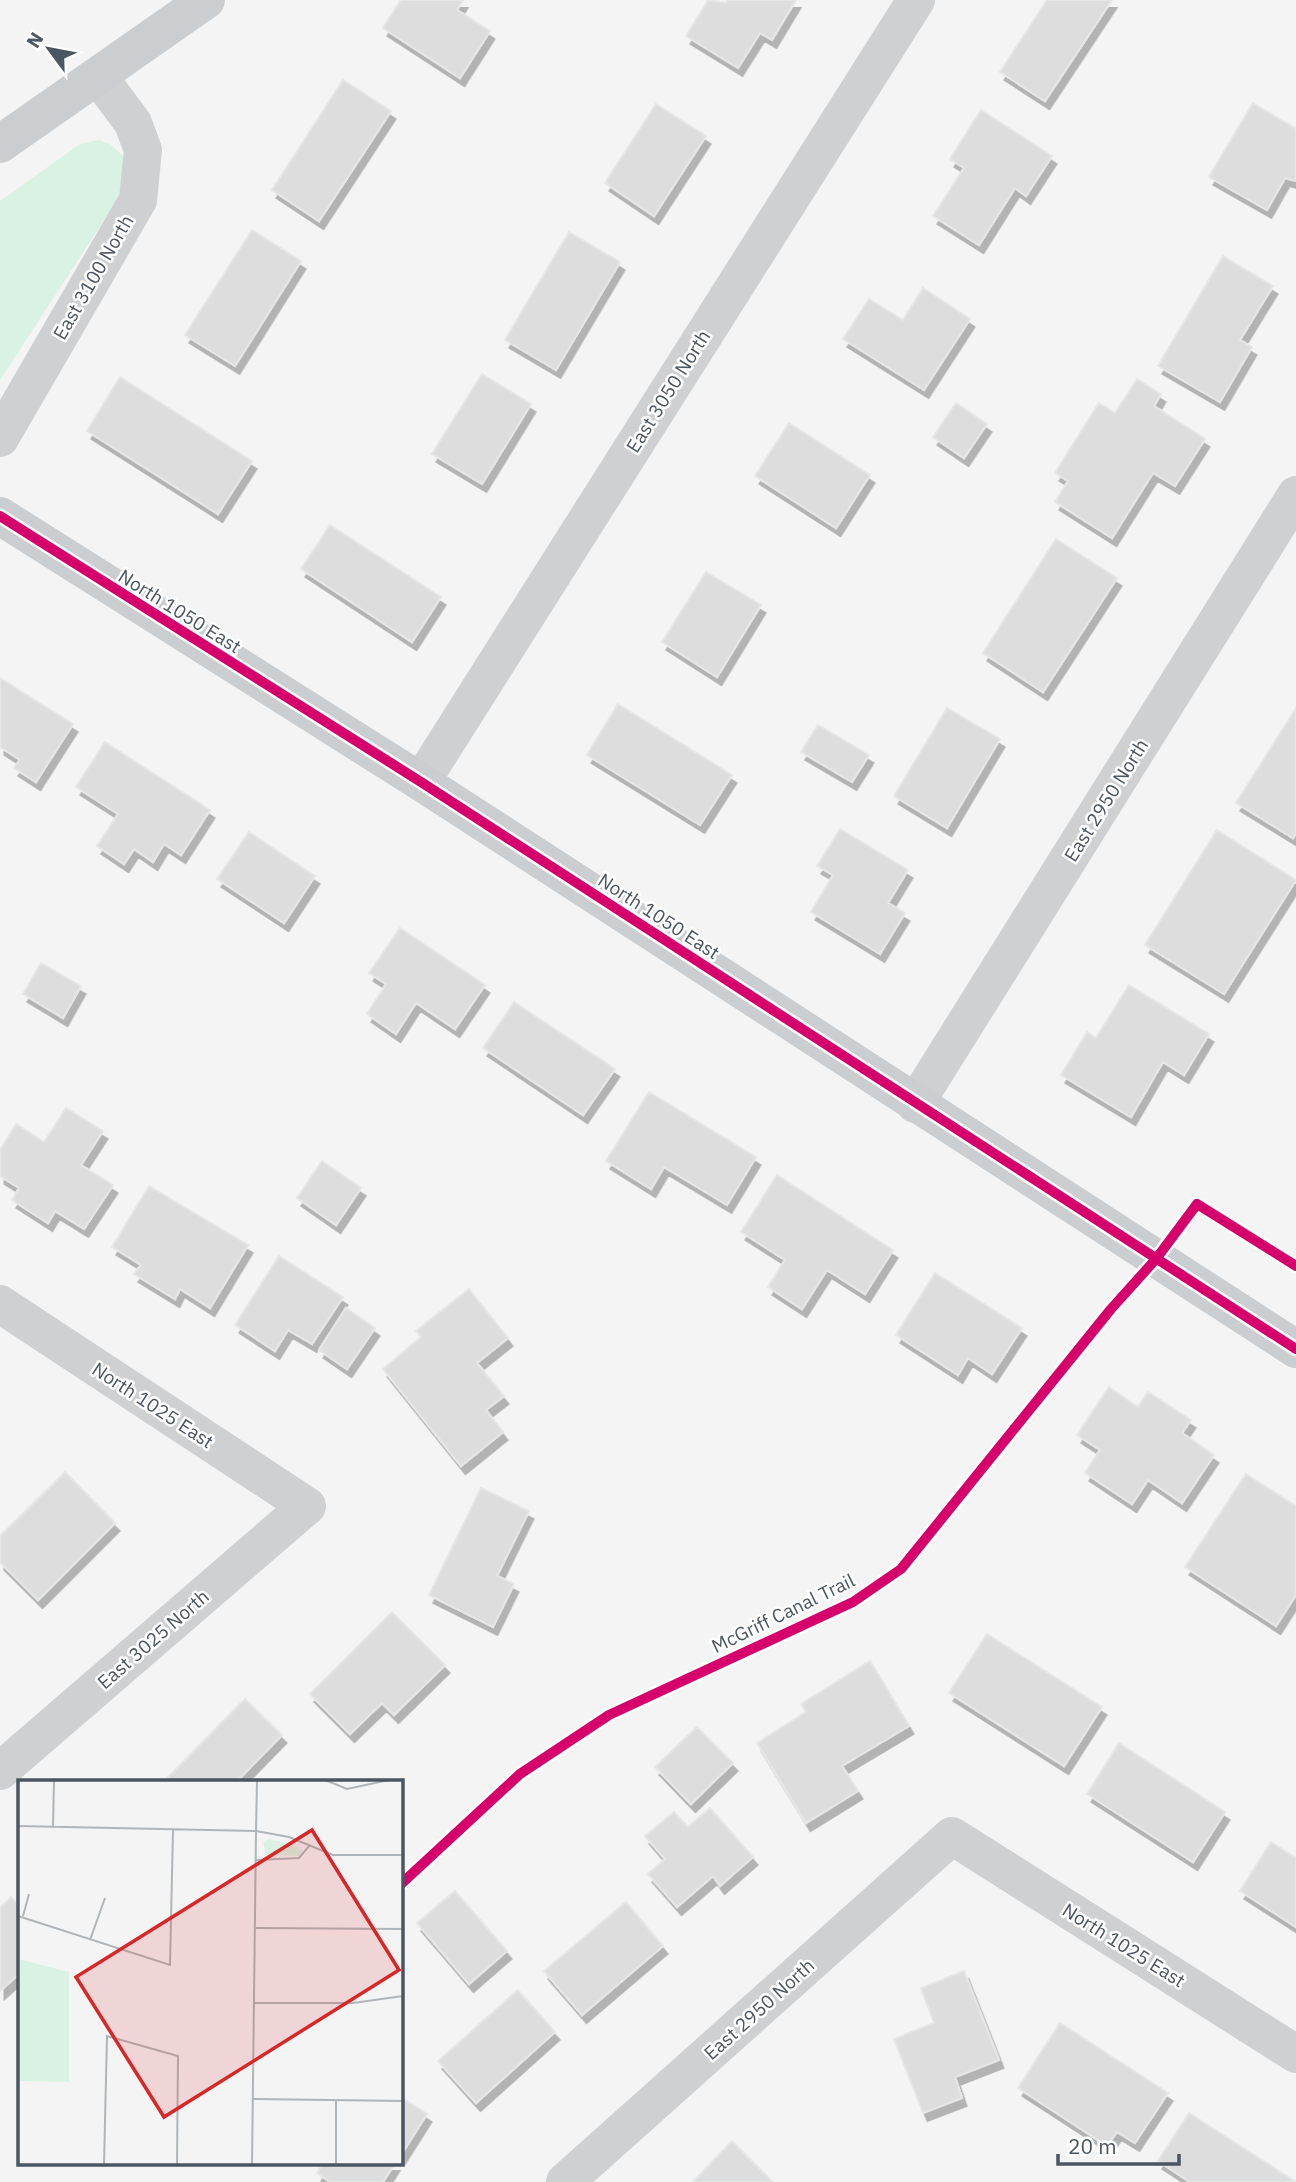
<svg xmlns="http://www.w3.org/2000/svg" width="1296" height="2182" viewBox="0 0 1296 2182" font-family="'IBM Plex Sans',sans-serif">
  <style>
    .green { fill: #d9f2e3 }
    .building { fill: #ddddde; stroke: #e5e6e7; stroke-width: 2; filter: url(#shadow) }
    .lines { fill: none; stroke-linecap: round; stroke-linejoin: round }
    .minor { stroke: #ced0d2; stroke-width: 38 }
    .major { stroke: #caced1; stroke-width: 38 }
    .cycleway-casing { stroke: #fff; stroke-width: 15 }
    .cycleway { stroke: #d6006c; stroke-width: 10 }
    .labels { text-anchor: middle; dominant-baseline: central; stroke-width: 5; stroke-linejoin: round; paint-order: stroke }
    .street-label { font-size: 19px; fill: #4a5661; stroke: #fff }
    .inset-road { fill: none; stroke: #b0b5b9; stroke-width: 2 }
    .view { fill: #d62828; fill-opacity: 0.15; stroke: #d62828; stroke-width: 3.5 }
    .inset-edge { fill: none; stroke: #4a5661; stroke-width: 3.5 }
  </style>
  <defs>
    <filter id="shadow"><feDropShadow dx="4.5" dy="8" stdDeviation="0" flood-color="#0004"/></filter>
  </defs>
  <rect width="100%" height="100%" fill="#f4f4f4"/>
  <path class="green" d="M99,140L110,144L126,159L125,188L0,380V201L80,144Z"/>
  <path class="building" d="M401,0H463L457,10L490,31L460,78L383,28Z
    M708,0L726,3L728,0H796L772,40L760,33L738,68L686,36Z
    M1047,0H1112L1045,101L1000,72Z
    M343,80L391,111L319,221L272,190Z
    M1253,103L1296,129V181L1285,178L1267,210L1209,177Z
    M656,104L706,136L654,216L605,183Z
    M981,110L1052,156L1026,196L1015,188L979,245L933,216L964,168L950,159Z
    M252,230L301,261L235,366L185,335Z
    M569,232L620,262L556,370L505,340Z
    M1223,256L1273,286L1240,340L1252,347L1220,402L1158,366Z
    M923,288L970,319L924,390L843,339L869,299L903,320Z
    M482,374L531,404L482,484L432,454Z
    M120,377L252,461L218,514L87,431Z
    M1137,379L1161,394L1154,406L1205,439L1175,486L1153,473L1112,538L1055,502L1068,481L1055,473L1099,403L1115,413Z
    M956,403L987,424L964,458L933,437Z
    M789,423L870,475L836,528L755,476Z
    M330,525L441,597L412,642L301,569Z
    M1056,539L1117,578L1043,692L983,653Z
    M706,572L761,605L717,677L662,642Z
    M0,678L73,724L36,782L14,768L20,760L0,747Z
    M618,704L732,775L700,825L587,755Z
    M947,708L1000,739L947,828L894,796Z
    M1296,708V833L1293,838L1236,803Z
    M818,725L869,755L852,782L801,752Z
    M105,742L210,810L181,855L164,844L153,862L134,849L124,864L97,846L118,814L76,787Z
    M840,829L908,870L888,903L905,913L880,954L811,912L833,875L817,866Z
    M1217,830L1296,880L1224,994L1145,945Z
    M249,832L315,876L284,923L217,879Z
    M400,928L485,985L455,1029L416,1003L396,1034L367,1014L386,984L369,973Z
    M41,963L81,986L63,1018L23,994Z
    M1129,985L1209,1034L1184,1075L1163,1062L1131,1117L1061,1075L1087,1032L1096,1038Z
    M514,1002L615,1069L583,1115L483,1048Z
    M649,1092L756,1157L727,1205L664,1167L651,1189L606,1161Z
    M66,1108L103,1131L81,1165L113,1185L84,1229L55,1211L48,1223L12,1200L19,1188L0,1176V1150L16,1124L44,1142Z
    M322,1161L361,1188L336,1225L297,1198Z
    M777,1175L893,1250L865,1294L827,1270L802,1309L768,1287L785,1260L741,1232Z
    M149,1186L248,1245L210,1308L180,1289L175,1299L134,1274L141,1265L112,1247Z
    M279,1256L343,1297L312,1344L288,1330L275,1351L235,1325Z
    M935,1273L1022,1328L992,1374L968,1358L958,1375L896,1335Z
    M469,1289L508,1338L477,1363L504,1396L486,1410L503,1432L461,1466L383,1369L421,1337L416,1331Z
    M346,1308L375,1328L347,1369L319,1350Z
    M1109,1387L1138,1407L1148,1392L1191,1420L1182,1433L1214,1455L1182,1503L1148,1480L1132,1504L1085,1473L1100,1450L1077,1435Z
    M65,1472L115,1523L38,1600L0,1562V1536Z
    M1246,1474L1296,1506V1595L1276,1626L1185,1567Z
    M481,1488L529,1511L497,1576L514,1584L493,1627L429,1595Z
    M392,1612L445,1665L394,1715L382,1703L350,1734L310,1694Z
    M987,1634L1102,1707L1064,1766L949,1693Z
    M870,1661L909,1726L842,1766L858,1791L806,1823L757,1743L806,1712L801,1704Z
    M245,1699L282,1735L237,1781H164Z
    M697,1727L733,1763L691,1804L655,1767Z
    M1119,1743L1225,1812L1193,1862L1087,1794Z
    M710,1808L753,1857L720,1886L713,1876L677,1907L648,1874L665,1859L645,1836L674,1812L688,1827Z
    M1271,1842L1296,1858V1927L1240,1891Z
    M455,1891L507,1951L469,1984L417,1923Z
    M11,1897L19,1905V1974L0,1991V1908Z
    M626,1902L663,1946L582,2015L544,1971Z
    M964,1971L999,2060L955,2077L962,2098L923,2113L894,2039L934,2023L921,1988Z
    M518,1990L555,2032L476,2103L438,2061Z
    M1060,2023L1168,2093L1135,2143L1117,2132L1107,2146L1018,2088Z
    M401,2097L427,2114L401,2155Z
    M1189,2113L1296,2182H1190L1158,2161Z
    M732,2141L773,2182H693Z
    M323,2163H395L383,2182H330L317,2173Z"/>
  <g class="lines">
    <path class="minor" d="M0,438L138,200L143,150L133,123L98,76
      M421,782L916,0
      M915,1104L1296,495
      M0,1304L307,1506L0,1771
      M565,2182L952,1836L1296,2054"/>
    <path class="major" d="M0,144L206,0
      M0,516L421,782L1296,1349"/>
    <defs>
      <path id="cycleway" d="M0,516L421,782L1296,1349
        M401,1884L520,1774L609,1715L853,1602L901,1569L1111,1309L1156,1259L1197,1204L1296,1266"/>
    </defs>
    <use href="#cycleway" class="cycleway-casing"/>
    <use href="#cycleway" class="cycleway"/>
  </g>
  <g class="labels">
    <g class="street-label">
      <text transform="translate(93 277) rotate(-60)">East 3100 North</text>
      <text transform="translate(668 391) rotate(-58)">East 3050 North</text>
      <text transform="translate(180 611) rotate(32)">North 1050 East</text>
      <text transform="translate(1106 800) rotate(-58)">East 2950 North</text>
      <text transform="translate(659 916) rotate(33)">North 1050 East</text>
      <text transform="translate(153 1405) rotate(33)">North 1025 East</text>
      <text transform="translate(783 1613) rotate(-26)">McGriff Canal Trail</text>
      <text transform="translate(153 1639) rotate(-41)">East 3025 North</text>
      <text transform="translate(1124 1945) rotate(32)">North 1025 East</text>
      <text transform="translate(759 2009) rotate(-42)">East 2950 North</text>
    </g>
  </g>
  <g transform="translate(18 1780)">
    <rect width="385" height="385" fill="#f4f4f4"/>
    <path d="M250,59L270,63L285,70L282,76L248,75L245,62ZM0,179L51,192V302L0,301Z" fill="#d9f2e3"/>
    <path class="inset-road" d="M307,0L329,9L371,0M0,46L238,51L271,57L315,75H385M35,47L36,0M238,51L239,0M238,80L281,78L292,65M0,136L152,185L155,50M5,136L11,114M238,148L385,149M72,160L87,118M236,223H335L385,216M235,319L385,321M86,385L89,256L160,276L159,385M234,385L238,51M318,385V320"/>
    <path class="view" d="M294,50L381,190L146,337L58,197Z"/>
    <rect width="385" height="385" class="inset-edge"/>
  </g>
  <g transform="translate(49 49) rotate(302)" stroke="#ffffff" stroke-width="5" paint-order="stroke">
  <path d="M0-5L12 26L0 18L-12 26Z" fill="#4a5661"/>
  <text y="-10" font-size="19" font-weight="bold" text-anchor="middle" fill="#4a5661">N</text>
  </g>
  <path d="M1058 2154v10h121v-10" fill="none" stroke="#4a5661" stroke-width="3.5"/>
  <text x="1068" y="2154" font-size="21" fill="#4a5661" stroke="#ffffff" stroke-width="5" paint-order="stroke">20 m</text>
</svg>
